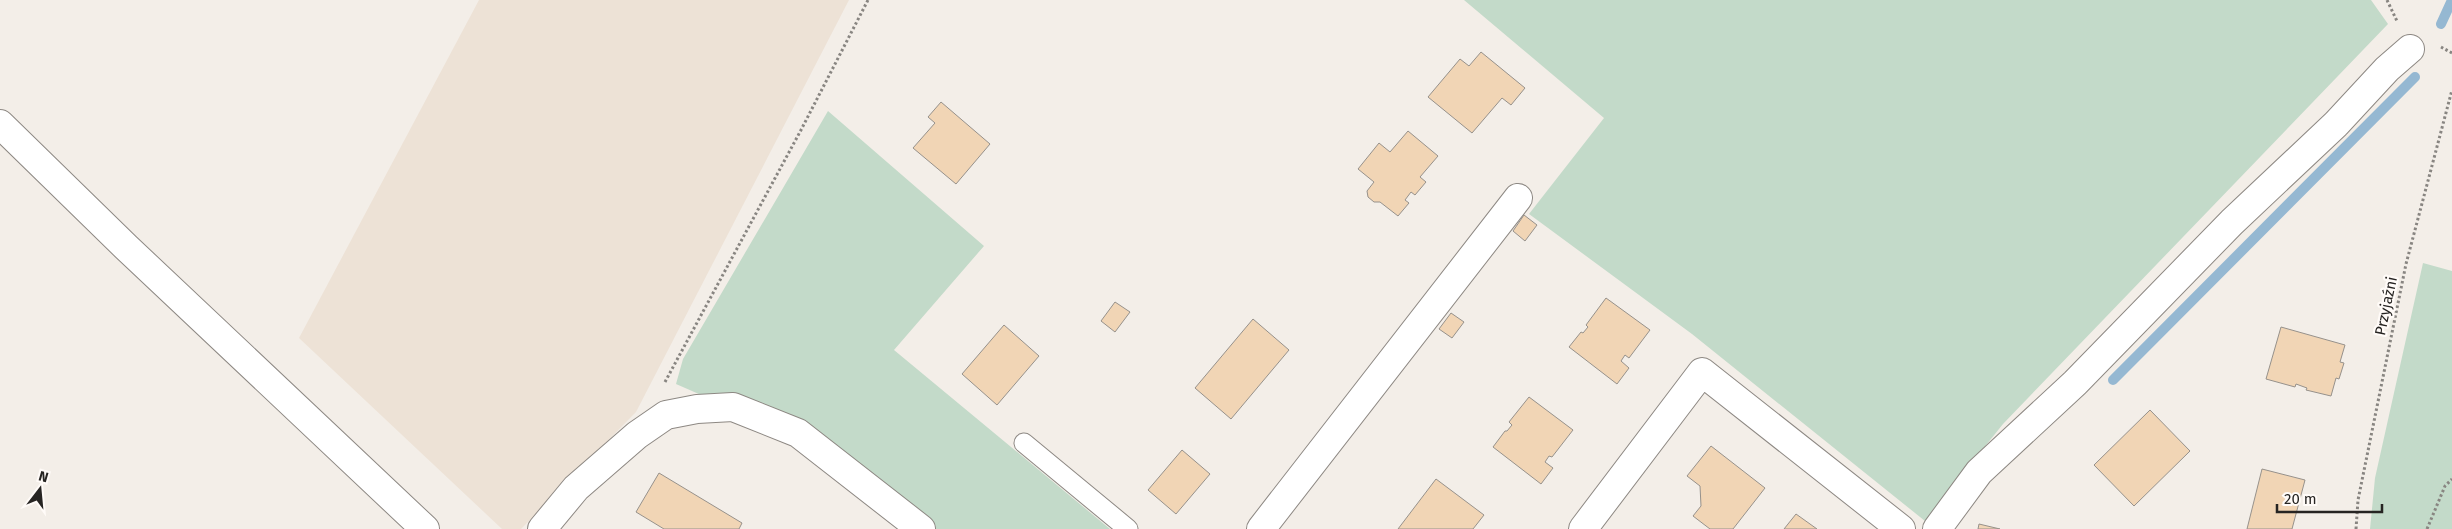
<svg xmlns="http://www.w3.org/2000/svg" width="2452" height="529" viewBox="0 0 2452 529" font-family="'Fira Sans',sans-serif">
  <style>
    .built { fill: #ede2d6 }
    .green { fill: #c3dac9 }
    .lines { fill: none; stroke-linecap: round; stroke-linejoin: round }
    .stream { stroke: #95b8d2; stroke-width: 10 }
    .building { fill: #f1d5b5; stroke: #96918b }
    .service-casing { stroke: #8d8883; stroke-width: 21 }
    .minor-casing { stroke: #8d8883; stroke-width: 30 }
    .tertiary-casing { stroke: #8d8883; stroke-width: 30 }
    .path { stroke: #888581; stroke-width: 3; stroke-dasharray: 2.5 2.5; stroke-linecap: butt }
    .service { stroke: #fff; stroke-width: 19 }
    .minor { stroke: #fff; stroke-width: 28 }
    .tertiary { stroke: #fff; stroke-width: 28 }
    .labels { text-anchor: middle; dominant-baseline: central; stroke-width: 4.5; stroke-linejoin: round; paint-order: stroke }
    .street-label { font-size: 15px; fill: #262422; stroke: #fffbf8 }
  </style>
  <rect width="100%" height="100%" fill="#f3eee8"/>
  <path class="built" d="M479,0H849L636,412L521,529H502L299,338Z"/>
  <path class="green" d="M1464,0H2371L2388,24L2003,424L1925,521L1692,334L1529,214L1604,118Z
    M828,111L984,246L894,350L1110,529H932L786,419L708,398L676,384L683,359Z
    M2423,263L2452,271V529H2370L2375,478Z"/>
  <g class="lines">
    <path class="stream" d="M2441,24L2452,0
      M2113,380L2415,77"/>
  </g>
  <path class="building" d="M1481,52L1525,88L1511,105L1502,98L1472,133L1428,97L1460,59L1469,66Z
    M941,102L990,144L956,184L913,148L935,123L928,117Z
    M1408,131L1438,156L1420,177L1426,182L1415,195L1411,192L1405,200L1409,203L1398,216L1380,202H1374L1368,197L1367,191L1374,182L1358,169L1379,143L1390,152Z
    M1524,215L1537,225L1525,241L1513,231Z
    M1606,298L1650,330L1629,358L1625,355L1621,361L1629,368L1617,384L1569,347L1581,332L1583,333L1588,327L1586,325Z
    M1115,302L1130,312L1115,332L1101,321Z
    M1451,313L1464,322L1452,338L1439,329Z
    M1253,319L1289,350L1231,419L1195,388Z
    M1004,325L1039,356L997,405L962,374Z
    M2281,327L2345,345L2340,362L2344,363L2339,379L2336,378L2331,396L2306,390L2307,388L2296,384L2295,387L2266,379Z
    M1529,397L1573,430L1552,457L1549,456L1545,462L1553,468L1541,484L1493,447L1505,431H1507L1512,425L1509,422Z
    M2150,410L2190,451L2134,506L2094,465Z
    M1711,446L1765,488L1733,529H1710L1693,516L1701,506L1700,486L1687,476Z
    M1182,450L1210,474L1176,514L1148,490Z
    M2262,469L2305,480L2292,529H2247Z
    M659,473L742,523L739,529H664L636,512Z
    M1436,479L1484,515L1473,529H1398Z
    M1796,514L1817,529H1784Z
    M1979,524L2000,529H1978Z"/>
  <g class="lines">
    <defs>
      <path id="service" d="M1024,443L1128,529"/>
      <path id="minor" d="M542,529L576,488L637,435L666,415L697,409L733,407L798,433L921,529
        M1261,529L1518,198
        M1583,529L1702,372L1901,529
        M1937,529L1979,472L2075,383L2232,222L2336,124L2387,69L2410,49"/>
      <path id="tertiary" d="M0,124L126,247L425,529"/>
    </defs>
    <use href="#service" class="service-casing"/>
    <use href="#minor" class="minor-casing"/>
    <use href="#tertiary" class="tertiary-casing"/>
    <path class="path" d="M2387,0L2397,21
      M2441,47L2452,53
      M665,382L801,130L868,0
      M2356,529L2358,500L2406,264L2452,90
      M2427,529L2445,486L2452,479"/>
    <use href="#service" class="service"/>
    <use href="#minor" class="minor"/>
    <use href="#tertiary" class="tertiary"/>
  </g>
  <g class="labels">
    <g class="street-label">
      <text transform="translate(2386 306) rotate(-78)">Przyjaźni</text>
    </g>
  </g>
  <g transform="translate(40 489) rotate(16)" stroke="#fffbf8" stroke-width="4" paint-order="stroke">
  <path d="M0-4L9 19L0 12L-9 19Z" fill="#262422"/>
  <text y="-8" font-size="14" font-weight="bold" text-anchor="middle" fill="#262422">N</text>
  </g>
  <path d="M2277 504v8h105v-8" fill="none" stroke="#262422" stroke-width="2.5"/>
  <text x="2284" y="504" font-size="15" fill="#262422" stroke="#fffbf8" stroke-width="4" paint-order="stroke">20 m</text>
</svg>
